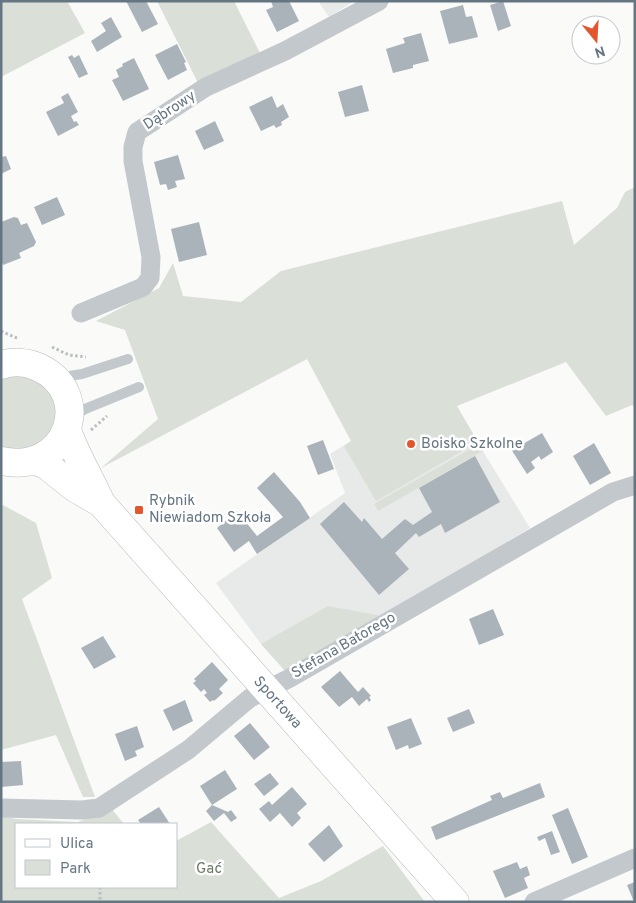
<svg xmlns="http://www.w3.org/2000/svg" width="636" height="903" viewBox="0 0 636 903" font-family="Overpass,sans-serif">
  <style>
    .built { fill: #e8e9e9 }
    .green { fill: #dadfd7 }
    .building { fill: #aab3b9 }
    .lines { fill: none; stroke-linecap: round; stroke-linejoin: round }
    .primary-casing { stroke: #b5babe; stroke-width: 29 }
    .path { stroke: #bbbfc2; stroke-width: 3; stroke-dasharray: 2.5 2.5; stroke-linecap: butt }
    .lane { stroke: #c3c8cc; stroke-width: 10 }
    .street { stroke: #c3c8cc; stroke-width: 19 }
    .primary { stroke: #fff; stroke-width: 28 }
    .poi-dot { fill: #e4572e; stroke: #fff; stroke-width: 2 }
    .labels { text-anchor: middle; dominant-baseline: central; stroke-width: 5; stroke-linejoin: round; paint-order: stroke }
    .street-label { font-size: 15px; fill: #657683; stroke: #fff }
    .poi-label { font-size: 15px; fill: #657683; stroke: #fff; text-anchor: start }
    .park-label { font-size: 15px; fill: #687a64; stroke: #fff }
  </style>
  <rect width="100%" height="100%" fill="#fafaf8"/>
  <path class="built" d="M318,1H354L329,17Z
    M470,430L530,528L287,673L261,644L216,583L345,493L330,454L351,441Z"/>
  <path class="green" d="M1,1H67L85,33L1,77Z
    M157,1H234L261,55L199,85Z
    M635,187V408L632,405L606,416L566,362L457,406L478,442L376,501L344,446L351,441L307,359L101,468L158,419L125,330L96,321L159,288L173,263L183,296L241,302L281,271L562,201L574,245L617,208L625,192Z
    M12,372L48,383L60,419L38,449H1V376Z
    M479,444L483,451L378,511L374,504Z
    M1,505H3L36,523L52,578L22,599L95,797H83L56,735L1,750Z
    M328,606L382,616L287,673L261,644Z
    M111,808L124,824H16V887H176V841L211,822L279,898L321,881L383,846L425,902H1V816L16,819L78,822Z"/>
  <path class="building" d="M126,1H146L158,24L142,32Z
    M271,1H289L299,21L277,32L266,10L273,7Z
    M503,1L511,26L498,31L490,5Z
    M463,5L466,17L472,16L478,37L449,44L440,11Z
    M111,17L122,37L97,52L91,41L106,31L101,23Z
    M421,33L429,61L413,65V68L393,73L386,49L405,43L403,38Z
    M177,44L186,62L184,63L187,70L168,80L155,55Z
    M72,55L74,58L79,55L88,74L79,78L68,57Z
    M134,58L149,89L123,101L112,80L119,77L116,70L123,66L122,64Z
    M362,85L369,111L345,117L338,92Z
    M68,93L78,112L71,116L74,122L76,121L79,125L58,136L46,112L64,103L61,97Z
    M272,96L277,108L283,104L289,117L281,122L282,125L276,128L274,125L261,131L249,107Z
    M215,121L224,141L204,150L195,131Z
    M178,155L185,179L175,181L177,187L168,190L166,184L160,185L154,162Z
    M6,156L11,169L1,174V157Z
    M57,197L65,215L42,225L34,207Z
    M14,217L18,218L21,225L27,223L36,242L34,246L19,253L21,258L3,265L1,260V222Z
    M199,222L207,255L179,262L171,229Z
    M542,433L553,452L541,460L539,456L531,462L535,468L527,474L509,446L517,440L521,445Z
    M323,440L334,469L318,475L307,446Z
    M594,443L611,473L590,485L573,456Z
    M475,456L500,502L445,533L441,524L419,537L416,533L395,553L409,569L379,595L320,524L344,502L362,522L364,518L382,539L405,519L413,525L432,512L419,488Z
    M274,472L300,502L310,518L257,554L249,541L234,552L217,528L237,511L257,536L283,517L257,488Z
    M493,609L504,635L479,645L469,619Z
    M103,636L116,657L94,669L81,648Z
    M212,662L228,680L219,689L223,693L214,701L213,700L210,702L204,695L207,693L204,689L201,692L193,683L196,681L194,679Z
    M340,671L358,692L363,687L371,696L369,697L371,700L369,702L367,699L359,706L352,697L339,707L321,687Z
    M185,700L193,721L173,731L163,710Z
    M469,709L475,723L453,732L447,718Z
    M411,718L422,744L409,749L408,745L396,750L387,727Z
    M250,723L270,747L254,760L234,736Z
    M137,726L144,747L135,751L137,756L125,761L115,734Z
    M21,761L23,785L1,787V762Z
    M225,770L237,789L212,805L228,812L231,810L237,818L231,822L224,813L214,821L206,811L212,805L200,786Z
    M270,773L279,784L264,796L254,784Z
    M540,783L545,797L436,840L431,827L492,800L490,796L500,792L503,798Z
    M292,787L307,804L297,813L301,818L292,827L280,813L270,822L259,809L269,801L272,805Z
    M159,807L170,824H141L138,820Z
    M568,808L588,857L572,864L552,815Z
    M329,825L343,846L324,862L308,844Z
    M552,831L560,852L551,855L545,838L539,841L537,837Z
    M517,862L520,869L527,866L530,875L524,878L528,888L505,898L493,871Z
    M635,882V902H634L627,885Z"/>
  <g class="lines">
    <defs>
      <path id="primary" d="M1,365C13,361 27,362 38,367C96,393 68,476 1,461
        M67,430C76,456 90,478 101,503
        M36,461L46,465L75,488L101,503L455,902"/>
    </defs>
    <use href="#primary" class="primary-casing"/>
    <path class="path" d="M1,331L19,339
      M52,347L69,355L86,357
      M91,430L107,416
      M100,887V902"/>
    <path class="lane" d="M57,378L82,374L128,359
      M72,418L85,409L139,387"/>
    <path class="street" d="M81,313L143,287L150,278L151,257L133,161V147L137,132L206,87L285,51L379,1
      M1,808L82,810L99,808L188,750L250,698L290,678L613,492L635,485
      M534,902L635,858"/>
    <use href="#primary" class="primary"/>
  </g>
  <g class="poi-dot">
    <circle cx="411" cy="444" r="5"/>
    <rect x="134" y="505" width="10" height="10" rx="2.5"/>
  </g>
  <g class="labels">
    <g class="street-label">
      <text transform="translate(170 111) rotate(-33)">Dąbrowy</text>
      <text transform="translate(344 646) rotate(-30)">Stefana Batorego</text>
      <text transform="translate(277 703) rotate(48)">Sportowa</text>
    </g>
    <g class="poi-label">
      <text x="421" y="444">Boisko Szkolne</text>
      <text x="149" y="501">Rybnik<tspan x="149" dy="17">Niewiadom Szkoła</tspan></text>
    </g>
    <g class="park-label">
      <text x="209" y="869">Gać</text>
    </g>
  </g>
  <rect width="636" height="903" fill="none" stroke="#657683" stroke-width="5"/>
  <rect x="15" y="823" width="162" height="65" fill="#ffffff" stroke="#c1c8cd"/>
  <rect x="25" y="839" width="25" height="8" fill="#ffffff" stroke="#c1c8cd"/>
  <text x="60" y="848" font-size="15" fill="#657683">Ulica</text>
  <rect x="25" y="860" width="25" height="15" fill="#dadfd7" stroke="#c1c8cd"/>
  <text x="60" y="873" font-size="15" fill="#657683">Park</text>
  <g transform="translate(596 40) rotate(162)"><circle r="24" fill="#ffffff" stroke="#c1c8cd"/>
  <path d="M0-4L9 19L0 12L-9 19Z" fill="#e4572e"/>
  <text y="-8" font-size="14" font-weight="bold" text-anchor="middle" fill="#657683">N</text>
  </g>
</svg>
